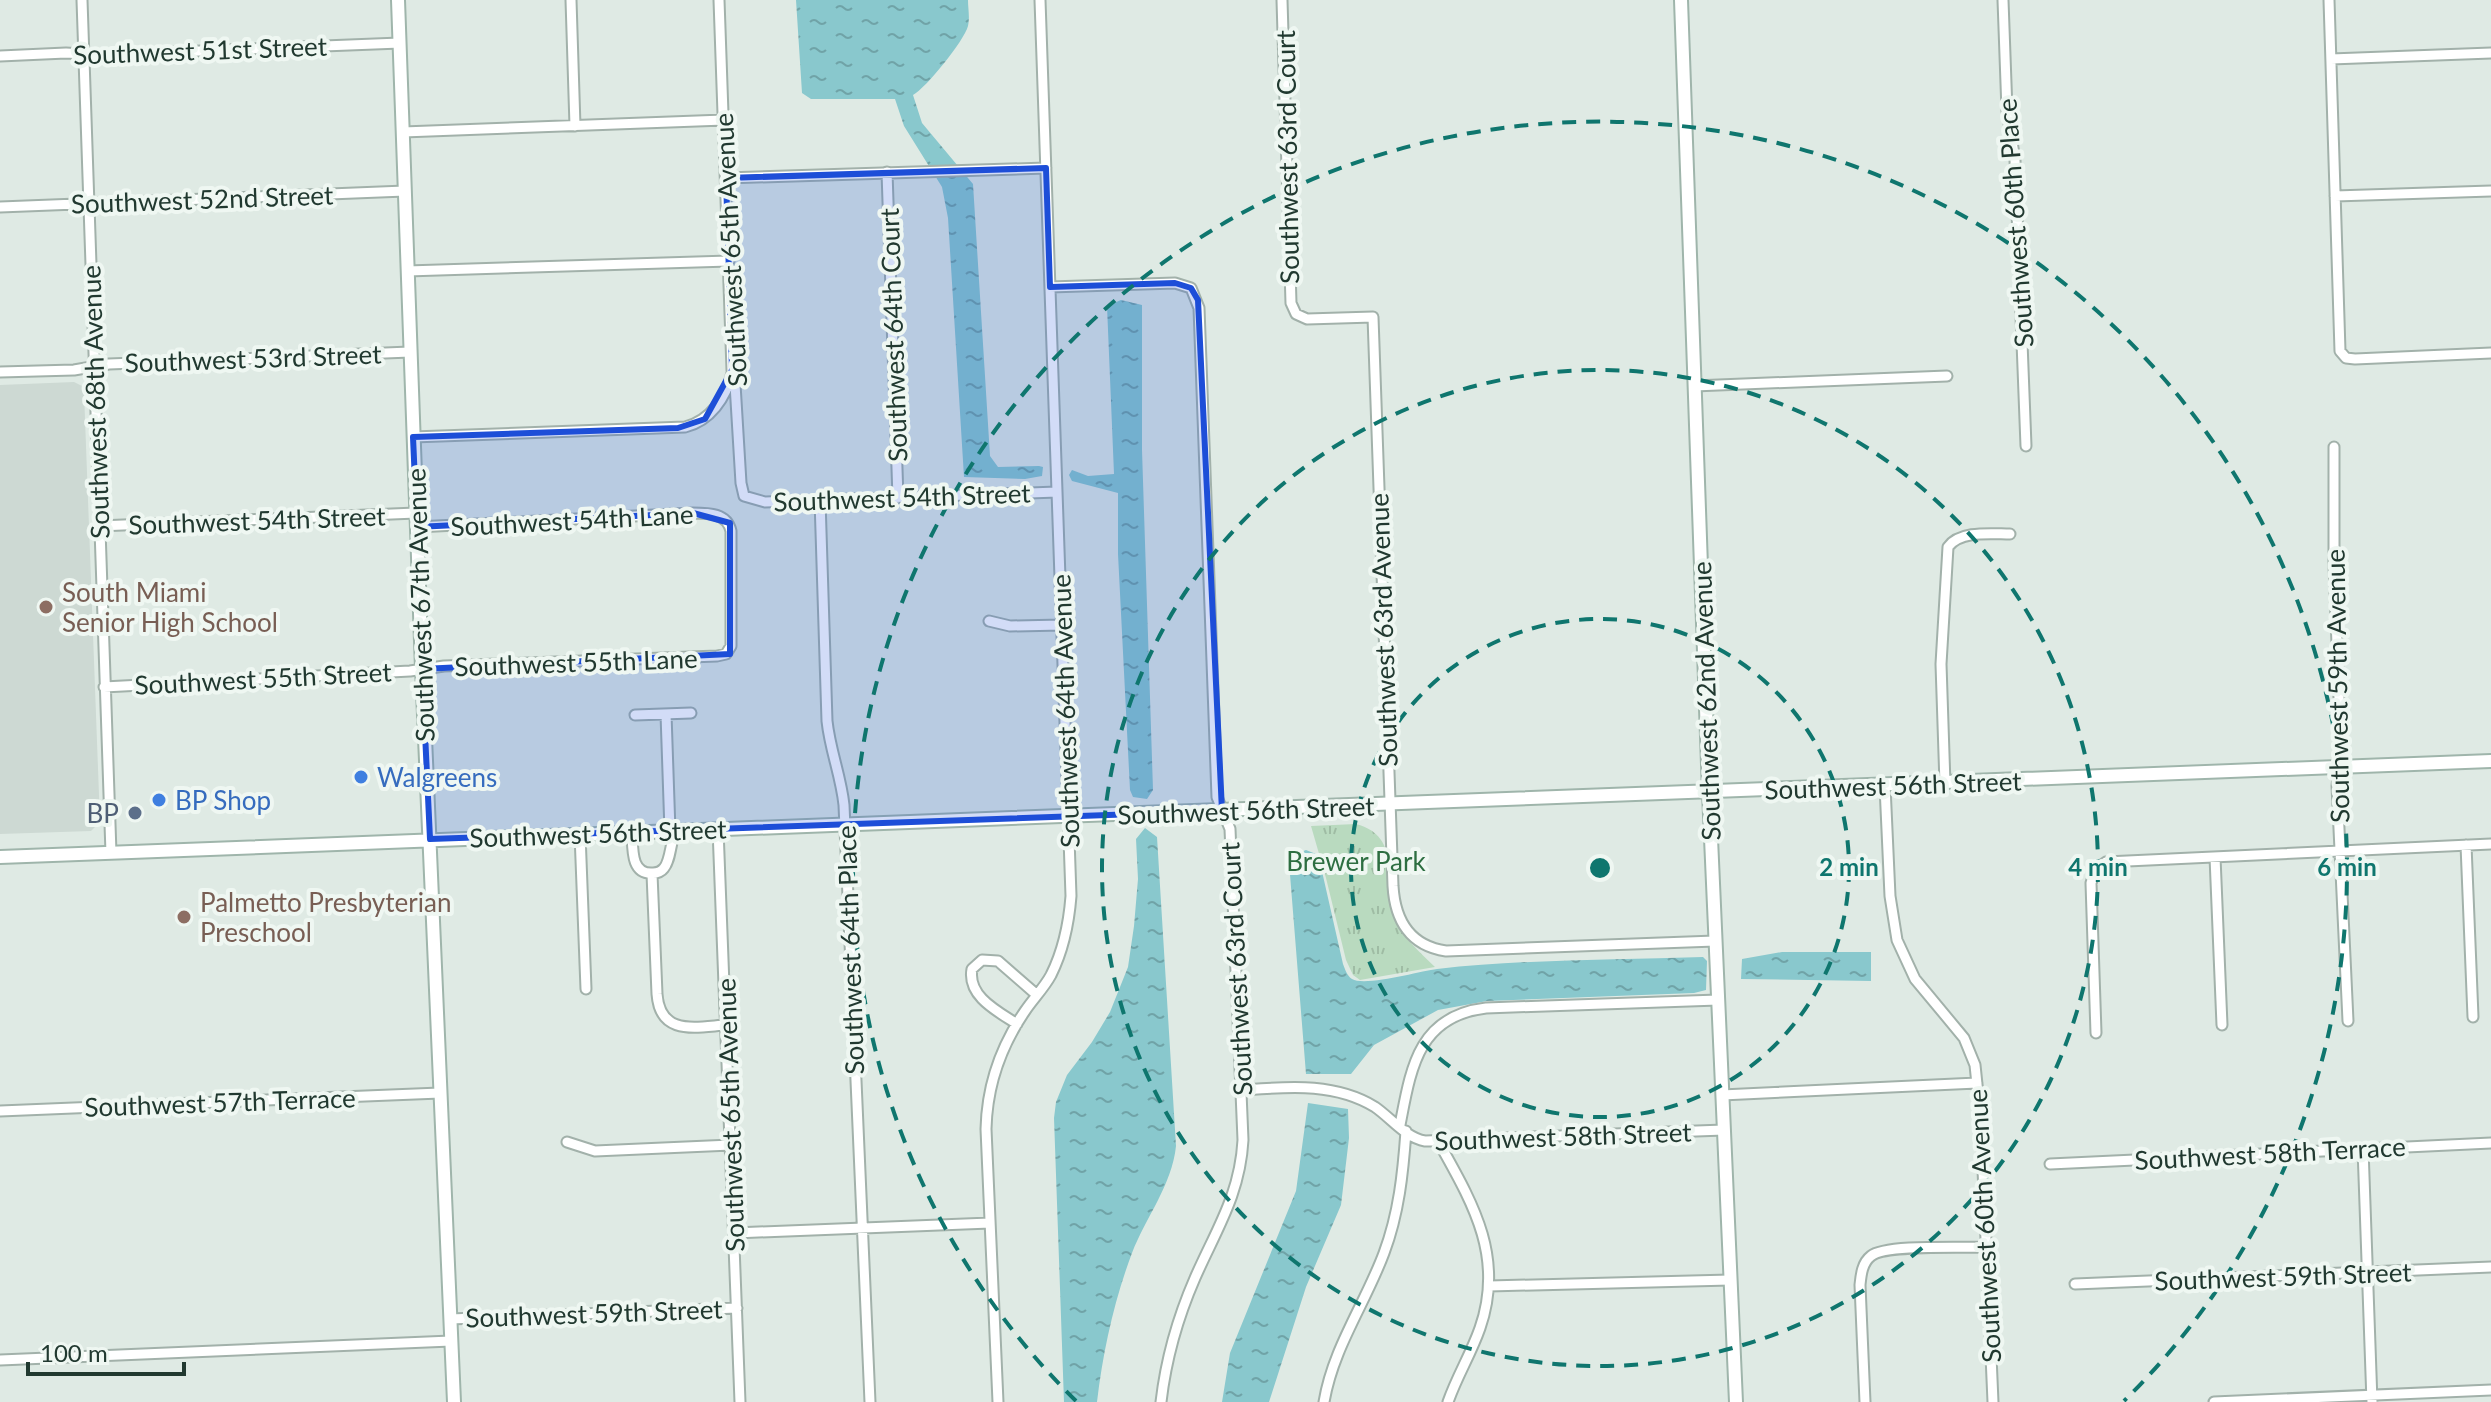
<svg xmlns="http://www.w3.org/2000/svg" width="2491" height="1402" viewBox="0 0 2491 1402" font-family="Lato,sans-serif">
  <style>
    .built { fill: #cdd9d3 }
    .park { fill: url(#park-tufts) }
    .water { fill: url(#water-ripples) }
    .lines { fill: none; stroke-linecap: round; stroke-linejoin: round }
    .street-casing { stroke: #a2b1aa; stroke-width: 13 }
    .secondary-casing { stroke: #9fb5ab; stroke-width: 16 }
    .street { stroke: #fff; stroke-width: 9 }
    .secondary { stroke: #fff; stroke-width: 12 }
    .marked { fill: #1d4ed8; fill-opacity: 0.2; stroke: #1d4ed8; stroke-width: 6; stroke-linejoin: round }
    .ring { fill: none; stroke: #0f766e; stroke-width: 4; stroke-dasharray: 14 10 }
    .education-dot { fill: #8d6e63; stroke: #eff7f2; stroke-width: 3 }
    .shop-dot { fill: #3f7fe0; stroke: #eff7f2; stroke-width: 3 }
    .service-dot { fill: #5c6f8a; stroke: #eff7f2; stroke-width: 3 }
    .labels { text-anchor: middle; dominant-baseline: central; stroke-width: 8; stroke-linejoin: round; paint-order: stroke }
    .street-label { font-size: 26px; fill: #213930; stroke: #eff7f2 }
    .education-label { font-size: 26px; fill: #785e54; stroke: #eff7f2; text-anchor: start }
    .shop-label { font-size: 26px; fill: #366cbe; stroke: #eff7f2; text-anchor: start }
    .service-label { font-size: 26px; fill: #4e5e75; stroke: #eff7f2; text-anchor: end }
    .park-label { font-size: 26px; fill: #2d6e41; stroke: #eff7f2 }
    .centre { fill: #0f766e; stroke: #eff7f2; stroke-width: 4 }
    .ring-label { font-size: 24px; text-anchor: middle; font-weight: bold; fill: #0f766e; stroke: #eff7f2; stroke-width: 8; stroke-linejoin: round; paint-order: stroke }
  </style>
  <defs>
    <pattern id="park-tufts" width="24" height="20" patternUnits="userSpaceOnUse" patternTransform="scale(2)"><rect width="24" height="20" fill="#b9dabf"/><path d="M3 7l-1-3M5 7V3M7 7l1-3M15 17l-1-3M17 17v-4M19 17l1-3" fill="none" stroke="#9fbca4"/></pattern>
    <pattern id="water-ripples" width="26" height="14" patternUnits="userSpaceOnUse" patternTransform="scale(2)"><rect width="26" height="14" fill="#89c8cd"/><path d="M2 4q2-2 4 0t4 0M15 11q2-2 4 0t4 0" fill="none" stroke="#70a3a7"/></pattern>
  </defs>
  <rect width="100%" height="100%" fill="#dfeae4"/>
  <path class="built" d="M74,382L82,386L84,392L100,822L91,831L0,834V385Z"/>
  <path class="park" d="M1356,824C1404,837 1382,883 1395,919C1402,937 1421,953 1435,967L1360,980L1353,975L1346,960L1326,878L1311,826Z"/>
  <path class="water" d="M796,0H968C968,8 970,18 968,26C964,41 926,88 913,95L922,123L973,184L990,456L998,467L1039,466L1043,467L1042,476L1025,479L964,477L948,218L942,187L904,126L895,99H811L802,93Z
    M1121,300L1142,305V450L1153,790L1147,799L1133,797L1130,790L1118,554V493L1072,481L1069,475L1072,470L1088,476L1114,474L1107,306Z
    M1145,828L1157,837L1176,1146C1172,1185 1146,1217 1132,1253C1114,1301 1103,1351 1097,1402H1064L1054,1118L1056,1102L1067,1075L1092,1042L1110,1012L1128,967L1134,926L1138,879L1136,839Z
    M1306,850L1316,854L1321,867L1343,964C1345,969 1347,976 1352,979C1365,987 1420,971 1437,969C1525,959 1615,960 1703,957L1707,961L1706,990L1694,993L1487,1001L1438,1010L1374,1045L1351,1074H1306L1289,862L1291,856Z
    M1782,952H1871V981L1741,979L1742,959Z
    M1308,1103L1348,1109L1349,1138L1341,1205L1306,1287L1269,1402H1222L1230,1353L1296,1191Z"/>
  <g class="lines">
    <defs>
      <path id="street" d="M82,0L111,853
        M571,0L575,126
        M719,0L732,370L735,384L741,483L744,496L765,502L1057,492
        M1282,0L1291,303L1296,314L1307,319L1373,317L1393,886C1395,920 1410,946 1446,951L1715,941
        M2003,0L2007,111L2015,160L2026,446
        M2329,0L2340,351L2346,358L2355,359L2491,353
        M0,56L66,53L100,55L400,43
        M2331,59L2491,53
        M403,132L724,120
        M887,172L898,498
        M726,178L1046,168
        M2335,196L2491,191
        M0,207L405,191
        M407,271L729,261
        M1050,287L1175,283L1191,288L1199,308L1217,797L1230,829L1243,1140C1240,1195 1216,1230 1195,1278C1178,1317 1166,1359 1161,1402
        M0,372L74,370L109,364L410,352
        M1694,386L1947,376
        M413,437L685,427C710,421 726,398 732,373
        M2334,447V565L2341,751L2337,786L2348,1021
        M820,500L827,721C830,750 841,776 844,805L870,1402
        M99,526L416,513
        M989,621L1010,626L1062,625
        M104,687L410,671L444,666L717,656L726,654L731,646V531C727,513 709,513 693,513L417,527
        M666,714L670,831
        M635,715L691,713
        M1945,784L1941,664L1948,547C1960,530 1992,534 2010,534
        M1885,786L1890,896L1897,940L1915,979L1964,1038L1975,1065L1981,1123L1993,1402
        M718,829L740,1402
        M632,832C633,847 630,875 653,873C658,873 661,872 664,868C671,860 670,842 676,830
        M580,834L586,989
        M2466,845L2473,1017
        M2215,857L2222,1025
        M652,874L657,994C660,1036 695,1027 726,1025
        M1017,1024C997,1011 967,996 972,969L982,960L998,961L1037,995
        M2096,1033L2091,883L2096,869L2106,862L2491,844
        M1242,1090C1287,1087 1334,1082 1375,1107C1391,1118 1406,1138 1425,1141L1724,1130
        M1722,1095L1977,1083
        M0,1111L440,1093
        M1400,1125C1411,1068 1418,1016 1486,1008L1718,1000
        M1438,1141C1472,1202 1505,1256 1480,1328C1471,1354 1457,1376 1448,1402
        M567,1142L595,1151L731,1145
        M2363,1148L2372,1402
        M2050,1164L2491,1143
        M735,1233L990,1223
        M2075,1284L2491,1267
        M1489,1286L1730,1280
        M450,1319L737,1308
        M0,1360L451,1341
        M998,1402L986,1129C987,1086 1001,1046 1025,1011C1033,999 1044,988 1051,975C1063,951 1069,922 1071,896L1040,0
        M1324,1402C1333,1348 1365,1304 1384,1253C1399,1213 1403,1173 1406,1131
        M1865,1402L1860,1285C1861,1275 1862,1263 1871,1256C1885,1244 1964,1248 1986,1247
        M2214,1402L2491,1390"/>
      <path id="secondary" d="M398,0L422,669L454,1402
        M1681,0L1709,793L1736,1402
        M0,857L2491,761"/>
    </defs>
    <use href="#street" class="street-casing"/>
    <use href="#secondary" class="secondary-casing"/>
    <use href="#street" class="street"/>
    <use href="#secondary" class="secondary"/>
  </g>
  <path class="marked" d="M1046,168L1050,287L1175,283L1191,288L1198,300L1222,811L430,839L422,669L730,654V523L693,513L417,527L413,437L678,428L705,419L732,370L726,178Z"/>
  <g class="ring">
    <circle cx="1600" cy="868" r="249"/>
    <circle cx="1600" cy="868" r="498"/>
    <path d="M1076 1401A747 747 0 1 1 2124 1401"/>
  </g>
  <g class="education-dot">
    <circle cx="46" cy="607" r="8"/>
    <circle cx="184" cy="917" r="8"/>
  </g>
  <g class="shop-dot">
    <circle cx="361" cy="777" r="8"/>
    <circle cx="159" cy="800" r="8"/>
  </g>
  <circle class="service-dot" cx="135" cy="813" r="8"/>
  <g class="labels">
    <g class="street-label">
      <text transform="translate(200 50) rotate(-2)">Southwest 51st Street</text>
      <text transform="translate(1287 157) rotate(-91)">Southwest 63rd Court</text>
      <text transform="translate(202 199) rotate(-2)">Southwest 52nd Street</text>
      <text transform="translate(2015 223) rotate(-94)">Southwest 60th Place</text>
      <text transform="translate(730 250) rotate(-93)">Southwest 65th Avenue</text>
      <text transform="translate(893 335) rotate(-92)">Southwest 64th Court</text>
      <text transform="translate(253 358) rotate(-2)">Southwest 53rd Street</text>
      <text transform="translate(95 402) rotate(-92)">Southwest 68th Avenue</text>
      <text transform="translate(902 497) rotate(-2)">Southwest 54th Street</text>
      <text transform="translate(257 520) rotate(-2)">Southwest 54th Street</text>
      <text transform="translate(572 520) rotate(-3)">Southwest 54th Lane</text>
      <text transform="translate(420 605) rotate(-92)">Southwest 67th Avenue</text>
      <text transform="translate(1383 630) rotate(-92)">Southwest 63rd Avenue</text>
      <text transform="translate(576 662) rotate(-2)">Southwest 55th Lane</text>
      <text transform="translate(263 678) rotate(-3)">Southwest 55th Street</text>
      <text transform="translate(2337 686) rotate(-91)">Southwest 59th Avenue</text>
      <text transform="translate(1706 701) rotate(-92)">Southwest 62nd Avenue</text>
      <text transform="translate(1065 711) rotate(-92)">Southwest 64th Avenue</text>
      <text transform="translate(1893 785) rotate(-2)">Southwest 56th Street</text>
      <text transform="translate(1246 810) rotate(-2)">Southwest 56th Street</text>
      <text transform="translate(598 833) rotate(-2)">Southwest 56th Street</text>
      <text transform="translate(850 950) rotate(-92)">Southwest 64th Place</text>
      <text transform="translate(1236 969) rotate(-93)">Southwest 63rd Court</text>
      <text transform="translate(220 1102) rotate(-2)">Southwest 57th Terrace</text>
      <text transform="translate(730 1115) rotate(-92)">Southwest 65th Avenue</text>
      <text transform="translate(1563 1136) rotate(-2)">Southwest 58th Street</text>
      <text transform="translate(2270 1153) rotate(-3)">Southwest 58th Terrace</text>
      <text transform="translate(1984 1226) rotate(-93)">Southwest 60th Avenue</text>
      <text transform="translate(2283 1276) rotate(-2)">Southwest 59th Street</text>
      <text transform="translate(594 1313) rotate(-2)">Southwest 59th Street</text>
    </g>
    <g class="education-label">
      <text x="62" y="592">South Miami<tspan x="62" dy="30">Senior High School</tspan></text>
      <text x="200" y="902">Palmetto Presbyterian<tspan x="200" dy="30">Preschool</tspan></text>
    </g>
    <g class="shop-label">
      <text x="377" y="777">Walgreens</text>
      <text x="175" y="800">BP Shop</text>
    </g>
    <g class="service-label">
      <text x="119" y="813">BP</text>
    </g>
    <g class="park-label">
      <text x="1356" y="861">Brewer Park</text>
    </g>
  </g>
  <circle cx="1600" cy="868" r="12" class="centre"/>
  <g class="ring-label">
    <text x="1849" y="876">2 min</text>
    <text x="2098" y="876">4 min</text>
    <text x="2347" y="876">6 min</text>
  </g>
  <path d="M28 1362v12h156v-12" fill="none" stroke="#213930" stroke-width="4"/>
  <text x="40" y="1362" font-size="24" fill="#213930" stroke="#eff7f2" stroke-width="6" paint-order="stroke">100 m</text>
</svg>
